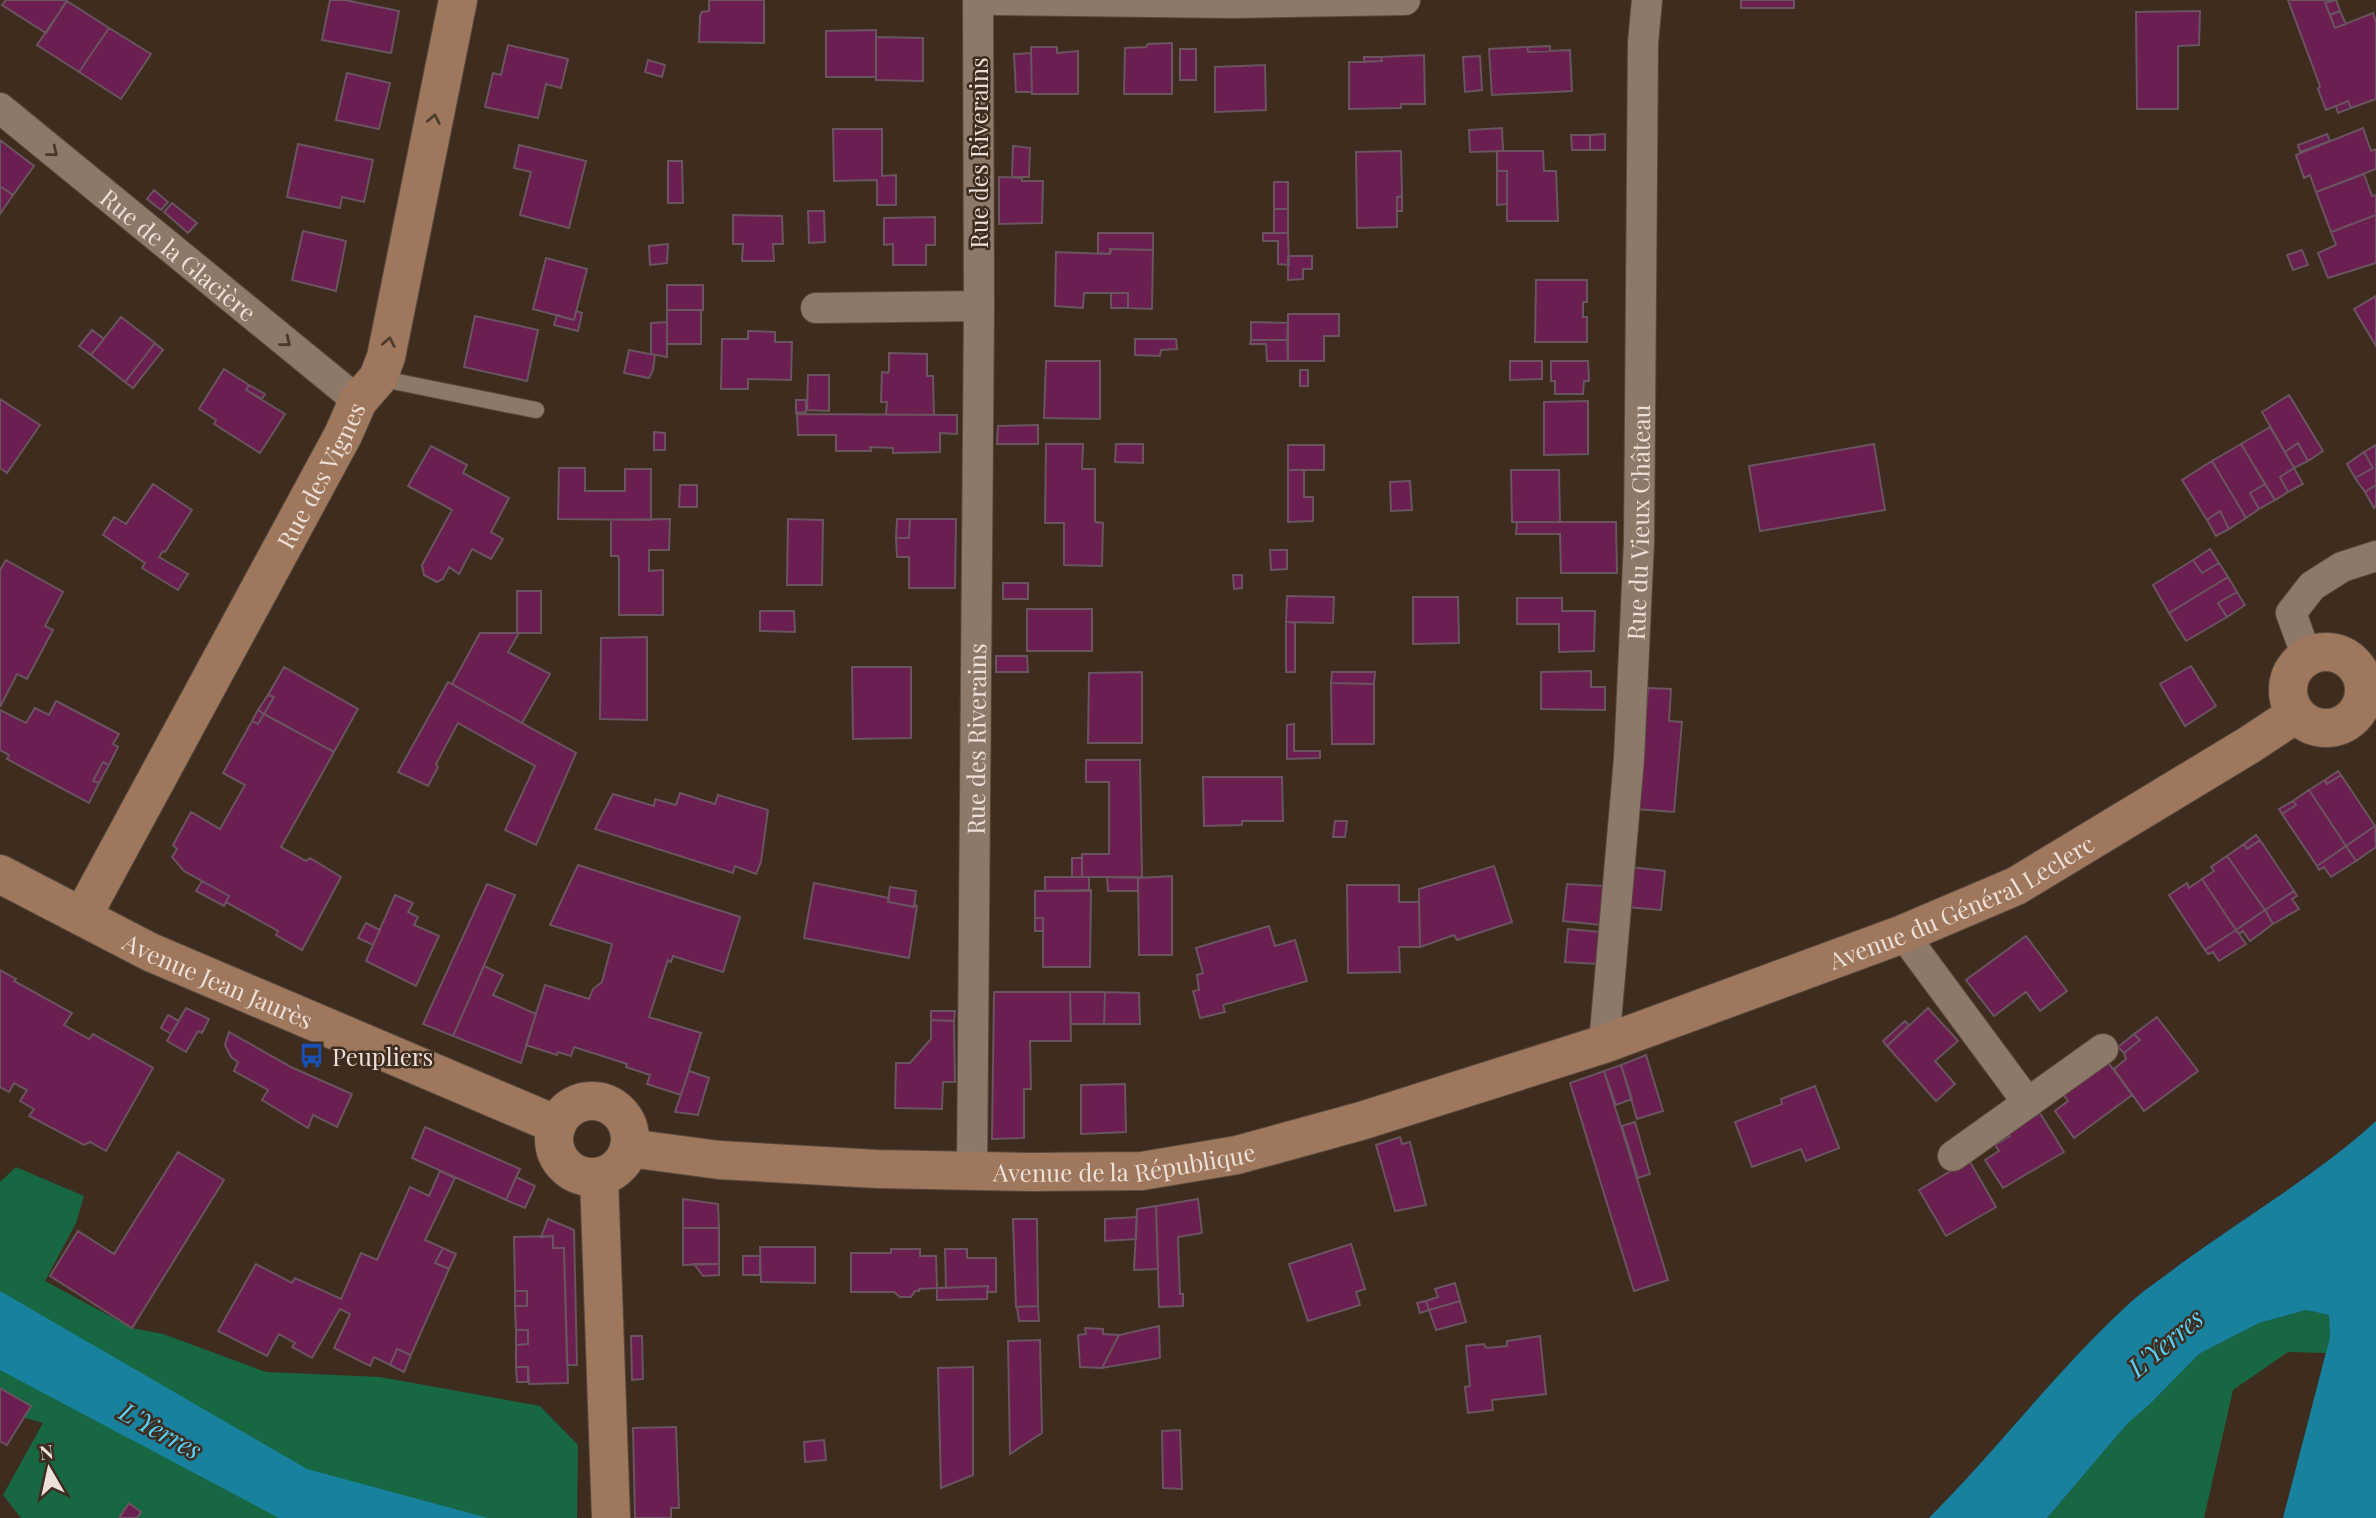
<svg xmlns="http://www.w3.org/2000/svg" width="2376" height="1518" viewBox="0 0 2376 1518" font-family="'Playfair Display',serif">
  <style>
    .forest { fill: #176842 }
    .water { fill: #18819e }
    .building { fill: #6b1e50; stroke: #69545f; stroke-width: 2 }
    .lines { fill: none; stroke-linecap: round; stroke-linejoin: round }
    .lane-casing { stroke: #58493e; stroke-width: 18 }
    .street-casing { stroke: #58493e; stroke-width: 32 }
    .secondary-casing { stroke: #58493e; stroke-width: 40 }
    .lane { stroke: #8d796a; stroke-width: 16 }
    .street { stroke: #8d796a; stroke-width: 30 }
    .secondary { stroke: #9e775d; stroke-width: 38 }
    .oneway { stroke: #513b2b }
    .oneway2 { stroke: #4a382a }
    .labels { text-anchor: middle; dominant-baseline: central; stroke-width: 5; stroke-linejoin: round; paint-order: stroke }
    .street-label { font-size: 24px; fill: #ece0d8; stroke: #3e2c1f }
    .poi-label { font-size: 24px; fill: #ece0d8; stroke: #3e2c1f; text-anchor: start }
    .water-label { font-size: 26px; font-style: italic; fill: #55d2f9; stroke: #3e2c1f }
  </style>
  <rect width="100%" height="100%" fill="#3e2c1f"/>
  <path class="forest" d="M16,1167L84,1196L76,1223L45,1281L132,1328L163,1334L266,1372L380,1377L540,1406L578,1445L577,1518H21L3,1495L43,1423L0,1411V1182Z
    M2306,1310L2329,1315L2330,1337L2326,1353L2288,1352L2233,1390L2204,1518H2047L2128,1423L2150,1404L2199,1354L2259,1323Z"/>
  <path class="water" d="M2376,1121V1518H2283L2330,1337L2329,1315L2306,1310L2259,1323L2199,1354L2150,1404L2128,1423L2047,1518H1929C1999,1448 2059,1367 2132,1301C2147,1288 2164,1277 2179,1265C2244,1217 2316,1176 2376,1121Z
    M0,1291L307,1469L488,1518H279L0,1370Z"/>
  <path class="building" d="M6,0H67L46,33L2,5Z
    M330,0H345L399,11L391,53L322,40Z
    M709,0H764V43L699,42L700,16L702,12L709,11Z
    M1741,0H1794V8H1741Z
    M2288,0H2333L2325,3L2335,28L2373,13L2376,22V99L2351,108L2348,101L2326,110L2318,89L2320,86Z
    M2336,0L2340,11L2330,15L2325,3Z
    M67,1L109,28L79,72L37,45Z
    M2200,11L2199,45L2178,46V109H2137L2136,12Z
    M2340,11L2346,24L2335,28L2330,15Z
    M109,28L151,54L121,99L79,72Z
    M876,30V77H826V31Z
    M876,37L923,38V81L876,80Z
    M1172,43V94H1124L1125,48L1146,47L1148,44Z
    M508,45L568,59L561,88L546,84L538,118L485,107L493,73L501,75Z
    M1550,46V51L1528,52L1527,47Z
    M1031,47H1057V53L1078,51V94H1032Z
    M1527,47L1528,52L1570,50L1572,91L1492,95L1489,49Z
    M1180,49H1196V80H1180Z
    M1031,53L1032,92H1016L1014,54Z
    M1424,55L1425,104H1401V108L1349,109V62L1382,61L1381,57Z
    M1480,56L1482,90L1465,92L1463,57Z
    M1364,57H1381L1382,61L1364,62Z
    M648,60L665,65L662,77L645,72Z
    M1265,65L1266,110L1215,112V67Z
    M347,73L390,83L379,129L336,120Z
    M2348,101L2351,108L2338,113L2336,106Z
    M1502,128L1503,151L1470,152L1469,130Z
    M2363,128L2371,151L2376,149V169L2316,192L2310,175L2304,178L2296,155Z
    M833,129H882V176L896,175V205H877V180L834,181Z
    M1605,134V150H1590V135Z
    M2327,134L2330,141L2300,152L2298,145Z
    M1571,135H1590V150H1572Z
    M0,140L34,166L13,195L0,186Z
    M298,144L373,160L364,202L342,197L340,208L287,197Z
    M519,145L586,161L569,228L520,215L531,172L514,168Z
    M1013,146L1030,148L1029,177H1012Z
    M1401,151L1402,196L1397,197V227L1357,228L1356,152Z
    M1497,151H1543L1544,171H1556L1558,221H1507V171H1497Z
    M668,161H682L683,203H668Z
    M1497,171H1507V204L1497,205Z
    M2364,174L2372,196L2376,195V215L2331,232L2316,192Z
    M999,177L1022,178V181H1043L1042,223L999,224Z
    M1274,182H1288V209H1274Z
    M0,186L13,195L0,214Z
    M154,190L168,202L161,210L147,199Z
    M1402,196V211H1397V197Z
    M172,203L197,223L188,233L164,212Z
    M1274,209H1288V233H1274Z
    M808,211H824L825,242L809,243Z
    M733,215L782,216L783,244H773L774,261H742L743,244H733Z
    M2376,215V263L2328,278L2318,253L2336,245L2331,232Z
    M935,217V245H926V265H893V244L884,245V218Z
    M303,231L346,241L336,291L292,280Z
    M1098,233H1153V250L1110,249V254L1098,253Z
    M1263,233H1288L1289,265L1278,264V241H1263Z
    M668,244L667,263L650,265L649,246Z
    M1110,249L1153,250L1152,309L1128,308V293H1084L1083,308L1055,306L1056,252L1108,254L1111,252Z
    M2302,250L2308,265L2293,270L2287,255Z
    M1288,256H1312V269H1303V279L1288,280Z
    M546,258L587,269L574,320L533,309Z
    M1536,280H1587V302H1583V317H1587V342H1535Z
    M667,285H703V310H667Z
    M1111,293H1128V308H1111Z
    M2376,296V346L2354,309Z
    M667,310H701V344H667Z
    M576,311L582,313L578,331L554,325L557,315L574,320Z
    M1288,314H1339V336H1324V361H1288Z
    M475,316L538,330L527,381L464,367Z
    M121,317L155,343L125,382L91,355Z
    M667,322V357L651,354V323Z
    M1251,322L1288,323L1287,340H1251Z
    M92,330L104,339L91,355L79,346Z
    M748,331L775,332V342H792L791,380L748,379V389H721L722,339H748Z
    M1135,339H1176L1177,349L1161,350L1160,356L1135,355Z
    M1251,340H1287L1288,361H1267L1266,344H1250Z
    M155,343L163,350L133,388L125,382Z
    M629,350L655,355L653,370L649,378L624,373Z
    M889,353L927,354V376H933L934,415H886L887,402H881L882,372L888,373L889,370Z
    M1046,361H1100V419L1044,418Z
    M1510,361H1542V379L1510,380Z
    M1551,361H1588L1589,381H1584L1583,394H1555V381H1551Z
    M224,369L249,385L246,390L285,414L260,453L214,424L216,420L199,409Z
    M1300,370H1308V386H1300Z
    M808,375H829V411L807,410Z
    M249,385L265,394L262,399L246,390Z
    M2289,395L2323,451L2308,461L2298,443L2285,452L2262,412Z
    M0,399L40,425L7,473L0,468Z
    M796,400H806V412L796,413Z
    M1588,401V454L1544,455V402Z
    M797,414L957,415V434L940,433V452L893,453V448L870,447L871,451H836V435H798Z
    M1038,425V444H997L998,426Z
    M2270,427L2294,468L2280,477L2288,492L2275,500L2241,444Z
    M654,432L665,433V450H654Z
    M2298,443L2308,461L2294,468L2285,452Z
    M1046,444H1083L1082,469H1095V522L1103,523L1102,566L1064,565V523H1045Z
    M1116,444H1143V463L1115,462Z
    M1874,444L1885,510L1760,531L1749,466Z
    M2241,444L2265,484L2250,493L2259,509L2246,518L2212,461Z
    M1288,445H1324V470H1288Z
    M2376,445V485L2365,492L2355,478L2373,468L2364,452Z
    M431,446L467,465L463,473L509,498L491,532L503,539L491,559L472,549L459,574L449,567L443,579L437,582L424,575L422,565L452,510L408,486Z
    M2364,452L2373,468L2355,478L2347,464Z
    M2212,461L2246,518L2229,529L2220,511L2207,520L2182,480Z
    M559,468H585V491H625V469H651V520L558,519Z
    M2294,468L2303,484L2288,492L2280,477Z
    M1288,470H1304V497H1313V521L1288,522Z
    M1511,470H1559L1560,522H1512Z
    M1410,481L1412,510L1391,511L1390,482Z
    M153,484L192,510L165,552L163,551L159,557L188,574L178,590L142,568L145,563L103,535L114,517L126,524Z
    M2265,484L2275,500L2259,509L2250,493Z
    M680,485H697V507H679Z
    M2376,485V506L2374,508L2365,492Z
    M2220,511L2229,529L2216,536L2207,520Z
    M670,519L669,550H649V571L663,570V615H619V559L618,556H611V520Z
    M788,519L823,520L822,585H787Z
    M897,519H910L909,538H896Z
    M910,519H956L955,588H909V557H897L896,538H909Z
    M1517,522H1616L1617,573H1561L1560,534H1516Z
    M2210,549L2219,563L2202,573L2193,560Z
    M1270,550H1287V569L1271,570Z
    M6,560L63,592L45,626L53,630L27,679L17,674L0,707V570Z
    M2193,560L2202,573L2219,563L2228,577L2169,613L2153,585Z
    M1233,575H1242V588L1234,589Z
    M2228,577L2237,592L2218,603L2227,617L2186,641L2169,613Z
    M1003,583H1028V599H1003Z
    M517,591H541V633H517Z
    M2237,592L2245,605L2227,617L2218,603Z
    M1287,596L1334,597L1333,623L1286,622Z
    M1413,597H1458L1459,643L1413,644Z
    M1517,598H1562V611H1595L1594,651L1559,652V624H1517Z
    M1027,609H1092V651H1027Z
    M760,611H794L795,632L760,631Z
    M1286,622L1295,623V672H1286Z
    M480,633H519L508,652L550,674L522,723L452,684Z
    M647,637V720L600,719L601,638Z
    M996,656H1027L1028,672H996Z
    M2191,666L2216,706L2185,726L2160,684Z
    M284,667L358,709L334,752L264,714L274,697L268,695Z
    M852,667H911V738L853,739Z
    M1591,671V687H1605V710L1541,709V672Z
    M1142,672V743H1088L1089,673Z
    M1332,672H1375L1374,684L1331,683Z
    M448,682L576,753L536,845L505,830L535,766L458,723L436,764L438,767L428,786L398,772Z
    M1331,683L1374,684V744H1332Z
    M1648,688L1671,689L1669,721L1682,722L1674,812L1636,809Z
    M268,695L274,697L264,714L258,710Z
    M56,701L119,734L113,744L118,747L109,765L103,762L93,781L99,783L89,803L7,759L9,755L0,750V710L26,723L35,708L49,715Z
    M258,710L264,714L258,724L252,721Z
    M264,714L334,752L281,847L306,861L310,858L341,877L302,950L276,935L278,931L226,902L229,896L184,871L172,857L177,849L173,845L191,812L220,829L245,785L223,773L252,721L258,724Z
    M1294,724V751H1320V758L1287,759V725Z
    M1086,760H1140L1142,877H1082V854H1109V782H1086Z
    M103,762L109,765L99,783L93,781Z
    M2338,771L2341,775L2327,784L2325,780Z
    M2341,775L2375,826L2346,846L2309,790L2325,780L2327,784Z
    M1203,777H1282L1283,821H1242V825L1204,826Z
    M2309,790L2346,846L2317,866L2282,814L2296,805L2293,801Z
    M680,793L715,804L718,795L768,810L761,862L756,874L735,866L733,873L595,829L613,794L654,806L655,799L676,805Z
    M2293,801L2296,805L2282,814L2279,809Z
    M1335,821H1347L1345,837H1333Z
    M2375,826L2376,847L2356,861L2346,846Z
    M2256,835L2260,840L2247,849L2244,844Z
    M2260,840L2294,891L2265,910L2227,856L2244,844L2247,849Z
    M2346,846L2356,861L2331,877L2324,867L2319,870L2317,866Z
    M2227,856L2265,910L2236,930L2202,879L2214,871L2211,867Z
    M1072,858H1082V877H1072Z
    M578,865L740,917L723,972L673,956L671,962L668,960L649,1017L701,1033L681,1095L647,1084L650,1075L626,1067L627,1064L574,1047L571,1056L558,1052L557,1055L526,1045L545,985L589,999L593,989L602,982L612,944L550,925Z
    M1494,866L1512,922L1457,940L1454,935L1420,947L1419,889Z
    M1630,867L1665,871L1661,910L1627,907Z
    M1172,876V955H1139L1138,878Z
    M1045,877H1089V891H1045Z
    M1107,877L1138,878V891H1108Z
    M2202,879L2236,930L2205,950L2169,895L2187,883L2189,888Z
    M202,881L229,896L224,906L196,891Z
    M814,883L889,898L888,902L914,907V904L917,906L909,958L804,938Z
    M487,884L515,895L453,1036L423,1024Z
    M1567,884L1604,886L1601,925L1563,921Z
    M1347,885H1399V902H1419L1420,947H1399L1400,972L1348,973Z
    M890,887L916,891L914,907L888,902Z
    M1091,890L1090,967H1043V918H1035V891Z
    M2294,891L2297,896L2292,899L2299,909L2273,924L2265,910Z
    M395,895L413,903L408,912L418,917L414,925L439,936L416,986L366,961Z
    M2265,910L2273,924L2250,941L2243,931L2239,934L2236,930Z
    M1035,918H1043V931H1035Z
    M366,923L380,930L373,945L358,938Z
    M1269,926L1275,946L1295,940L1307,981L1223,1005L1225,1012L1200,1018L1193,991L1199,990L1197,975L1203,973L1196,948Z
    M1568,929L1600,932L1597,964L1565,962Z
    M2236,930L2246,944L2219,961L2213,952L2208,954L2205,950Z
    M2026,936L2067,991L2040,1011L2026,992L1994,1016L1966,980Z
    M484,966L503,975L493,995L536,1014L521,1063L453,1036Z
    M0,970L16,979L14,981L72,1013L64,1025L89,1039L93,1034L153,1068L106,1151L90,1142L84,1145L29,1116L34,1109L20,1101L27,1090L14,1083L9,1092L0,1087Z
    M994,992H1070L1071,1041H1030L1031,1089H1024V1138L992,1139Z
    M1070,992H1105L1104,1024H1071Z
    M1105,992L1139,993L1140,1024H1104Z
    M186,1008L209,1019L202,1033L198,1031L186,1052L167,1041Z
    M1928,1008L1958,1041L1935,1061L1955,1084L1936,1101L1887,1046Z
    M931,1011H955L954,1021L931,1020Z
    M168,1015L179,1021L171,1034L161,1028Z
    M2157,1017L2198,1071L2144,1111L2114,1069L2126,1059L2124,1053L2140,1040L2134,1034Z
    M931,1020L954,1021L955,1082H943L942,1109L895,1108L896,1063H910L931,1039Z
    M1905,1021L1909,1025L1887,1046L1883,1041Z
    M229,1032L293,1068L352,1094L337,1127L313,1115L308,1128L262,1100L268,1090L234,1071L238,1062L231,1057L225,1045Z
    M2134,1034L2140,1040L2124,1053L2118,1047Z
    M2102,1054L2132,1095L2074,1138L2055,1111L2068,1101L2063,1094Z
    M1646,1055L1663,1111L1637,1119L1621,1065Z
    M1621,1065L1632,1099L1616,1105L1604,1071Z
    M689,1071L709,1078L698,1115L675,1112Z
    M1604,1071L1668,1280L1634,1291L1570,1083Z
    M1125,1084L1126,1132L1081,1134V1085Z
    M1815,1086L1839,1148L1806,1161L1801,1149L1752,1167L1735,1122L1782,1104L1781,1099Z
    M2038,1110L2064,1152L2003,1188L1985,1160L1999,1151L1995,1145L2010,1136L2007,1128Z
    M1635,1122L1650,1174L1638,1178L1622,1126Z
    M425,1127L520,1169L506,1200L412,1158Z
    M1400,1137L1402,1144L1410,1142L1426,1205L1395,1211L1376,1145Z
    M178,1152L224,1180L132,1328L50,1276L78,1231L114,1254Z
    M1969,1160L1996,1207L1946,1236L1919,1190Z
    M440,1171L455,1178L425,1240L443,1248L435,1263L449,1269L411,1355L397,1349L390,1365L374,1357L370,1366L334,1348L350,1314L340,1309L312,1358L292,1347L295,1343L279,1334L267,1356L218,1331L256,1264L292,1283L295,1278L341,1299L361,1253L377,1260L410,1187L429,1196Z
    M516,1177L535,1186L525,1208L506,1200Z
    M683,1199L718,1204L719,1228H683Z
    M1198,1199L1202,1233L1178,1237L1180,1294H1183V1306L1159,1307L1156,1206Z
    M1156,1206L1158,1269L1134,1270L1137,1209Z
    M1137,1217L1136,1239L1105,1241V1219Z
    M548,1219L574,1230L577,1365H567L564,1248H553V1236L541,1237Z
    M1013,1219H1037L1038,1306L1016,1307Z
    M683,1228H719V1264L683,1265Z
    M553,1236V1248H564L568,1383L529,1384L528,1367H516V1345L528,1344V1330H516L515,1306H527V1291H515L514,1237Z
    M1351,1244L1365,1289L1356,1292L1360,1305L1308,1321L1289,1264Z
    M760,1247H815V1283L761,1282Z
    M443,1248L456,1254L449,1269L435,1263Z
    M891,1249H920V1256H936L937,1288L919,1289V1291H915L911,1297H900L894,1292H851V1253H891Z
    M945,1249H967V1258H996V1292H987L988,1286L946,1288Z
    M743,1256H760V1275H743Z
    M694,1264H719V1275L703,1276Z
    M1455,1283L1460,1301L1429,1310L1426,1301L1438,1297L1435,1289Z
    M988,1286L987,1299L937,1300V1288Z
    M515,1291H527V1306H515Z
    M1426,1301L1429,1310L1420,1313L1417,1303Z
    M1460,1301L1466,1322L1436,1330L1429,1310Z
    M1038,1306L1039,1321H1019L1017,1307Z
    M1159,1326L1160,1358L1102,1368L1119,1335Z
    M1085,1328L1103,1329V1334L1119,1335L1102,1368L1080,1367L1078,1335L1086,1334Z
    M516,1330H528V1344L516,1345Z
    M631,1336H642L643,1379L632,1380Z
    M1540,1336L1546,1394L1492,1400L1493,1410L1468,1413L1465,1387L1470,1386L1466,1346L1484,1344L1486,1348L1507,1346V1341Z
    M1040,1340L1042,1433L1010,1454L1008,1341Z
    M397,1349L411,1355L404,1372L390,1365Z
    M516,1367H528V1382H517Z
    M973,1367V1475L941,1488L938,1368Z
    M0,1388L31,1406L7,1445L0,1441Z
    M676,1427L679,1508H671V1518H635L633,1428Z
    M1180,1430L1182,1489L1163,1488L1162,1431Z
    M824,1440L826,1460L805,1462L804,1442Z
    M129,1503L141,1512L137,1518H119Z"/>
  <g class="lines">
    <defs>
      <path id="lane" d="M378,378L536,410"/>
      <g id="street">
        <path d="M997,0L1232,3L1405,0"/>
        <path id="s1" d="M0,108L358,401"/>
        <path d="M816,308L979,306"/>
        <path d="M2307,657L2291,613L2312,586L2342,567L2376,556"/>
        <path d="M1903,934L2028,1103"/>
        <path id="s2" d="M1604,1044L1629,759L1639,541L1643,43L1647,0"/>
        <path d="M1953,1156L2103,1049"/>
        <path id="s3" d="M972,1171L979,306L978,0"/>
      </g>
      <g id="secondary">
        <circle cx="2326" cy="690" r="38"/>
        <path id="s4" d="M0,874L150,952L557,1125"/>
        <path id="s5" d="M83,915L343,435L358,401L378,378L386,357L458,0"/>
        <circle cx="592" cy="1139" r="38"/>
        <path id="s6" d="M629,1148L719,1160L877,1169L1032,1172L1142,1171L1237,1155L1361,1121L1604,1044L1903,934L2016,886L2249,745L2296,714"/>
        <path d="M599,1177L611,1518"/>
      </g>
    </defs>
    <use href="#lane" class="lane-casing"/>
    <use href="#street" class="street-casing"/>
    <use href="#secondary" class="secondary-casing"/>
    <use href="#lane" class="lane"/>
    <use href="#street" class="street"/>
    <use href="#secondary" class="secondary"/>
  </g>
  <defs><path id="oneway-chevron" d="M-2-3.5L2.5 0L-2 3.5" fill="none" stroke-width="1.6" stroke-linecap="round" stroke-linejoin="round" transform="scale(1.75)"/></defs>
  <g class="oneway">
    <use href="#oneway-chevron" transform="translate(434 119) rotate(-79)"/>
    <use href="#oneway-chevron" transform="translate(389 342) rotate(-79)"/>
  </g>
  <g class="oneway2">
    <use href="#oneway-chevron" transform="translate(53 152) rotate(39)"/>
    <use href="#oneway-chevron" transform="translate(286 342) rotate(39)"/>
  </g>
  <defs>
    <symbol id="bus-bare" viewBox="-9 -9 18 18"><path d="M-5-6H5V4H4V6H2V4H-2V6H-4V4H-5ZM-3.5-4V0h7V-4ZM-3.5 1.2v1.5H-2V1.2ZM2 1.2v1.5H3.5V1.2Z" fill="#1a4fb4" stroke="#3e2c1f" stroke-width="2.5" paint-order="stroke"/></symbol>
  </defs>
  <g fill-rule="evenodd">
    <use href="#bus-bare" x="294" y="1038" width="35" height="35"/>
  </g>
  <g class="labels">
    <g class="street-label">
      <text transform="translate(978 153) rotate(-90)">Rue des Riverains</text>
      <text stroke="none"><textPath href="#s1" startOffset="231">Rue de la Glacière</textPath></text>
      <text stroke="none"><textPath href="#s5" startOffset="500">Rue des Vignes</textPath></text>
      <text stroke="none"><textPath href="#s2" startOffset="523">Rue du Vieux Château</textPath></text>
      <text stroke="none"><textPath href="#s3" startOffset="432">Rue des Riverains</textPath></text>
      <text stroke="none"><textPath href="#s6" startOffset="1379">Avenue du Général Leclerc</textPath></text>
      <text stroke="none"><textPath href="#s4" startOffset="243">Avenue Jean Jaurès</textPath></text>
      <text stroke="none"><textPath href="#s6" startOffset="497">Avenue de la République</textPath></text>
    </g>
    <g class="poi-label">
      <text x="332" y="1056">Peupliers</text>
    </g>
    <g class="water-label">
      <text transform="translate(2165 1342) rotate(-40)">L'Yerres</text>
      <text transform="translate(161 1430) rotate(29)">L'Yerres</text>
    </g>
  </g>
  <g transform="translate(49 1469) rotate(351)" stroke="#3e2c1f" stroke-width="5" paint-order="stroke">
  <path d="M0-5L12 26L0 18L-12 26Z" fill="#ece0d8"/>
  <text y="-10" font-size="19" font-weight="bold" text-anchor="middle" fill="#ece0d8">N</text>
  </g>
</svg>
